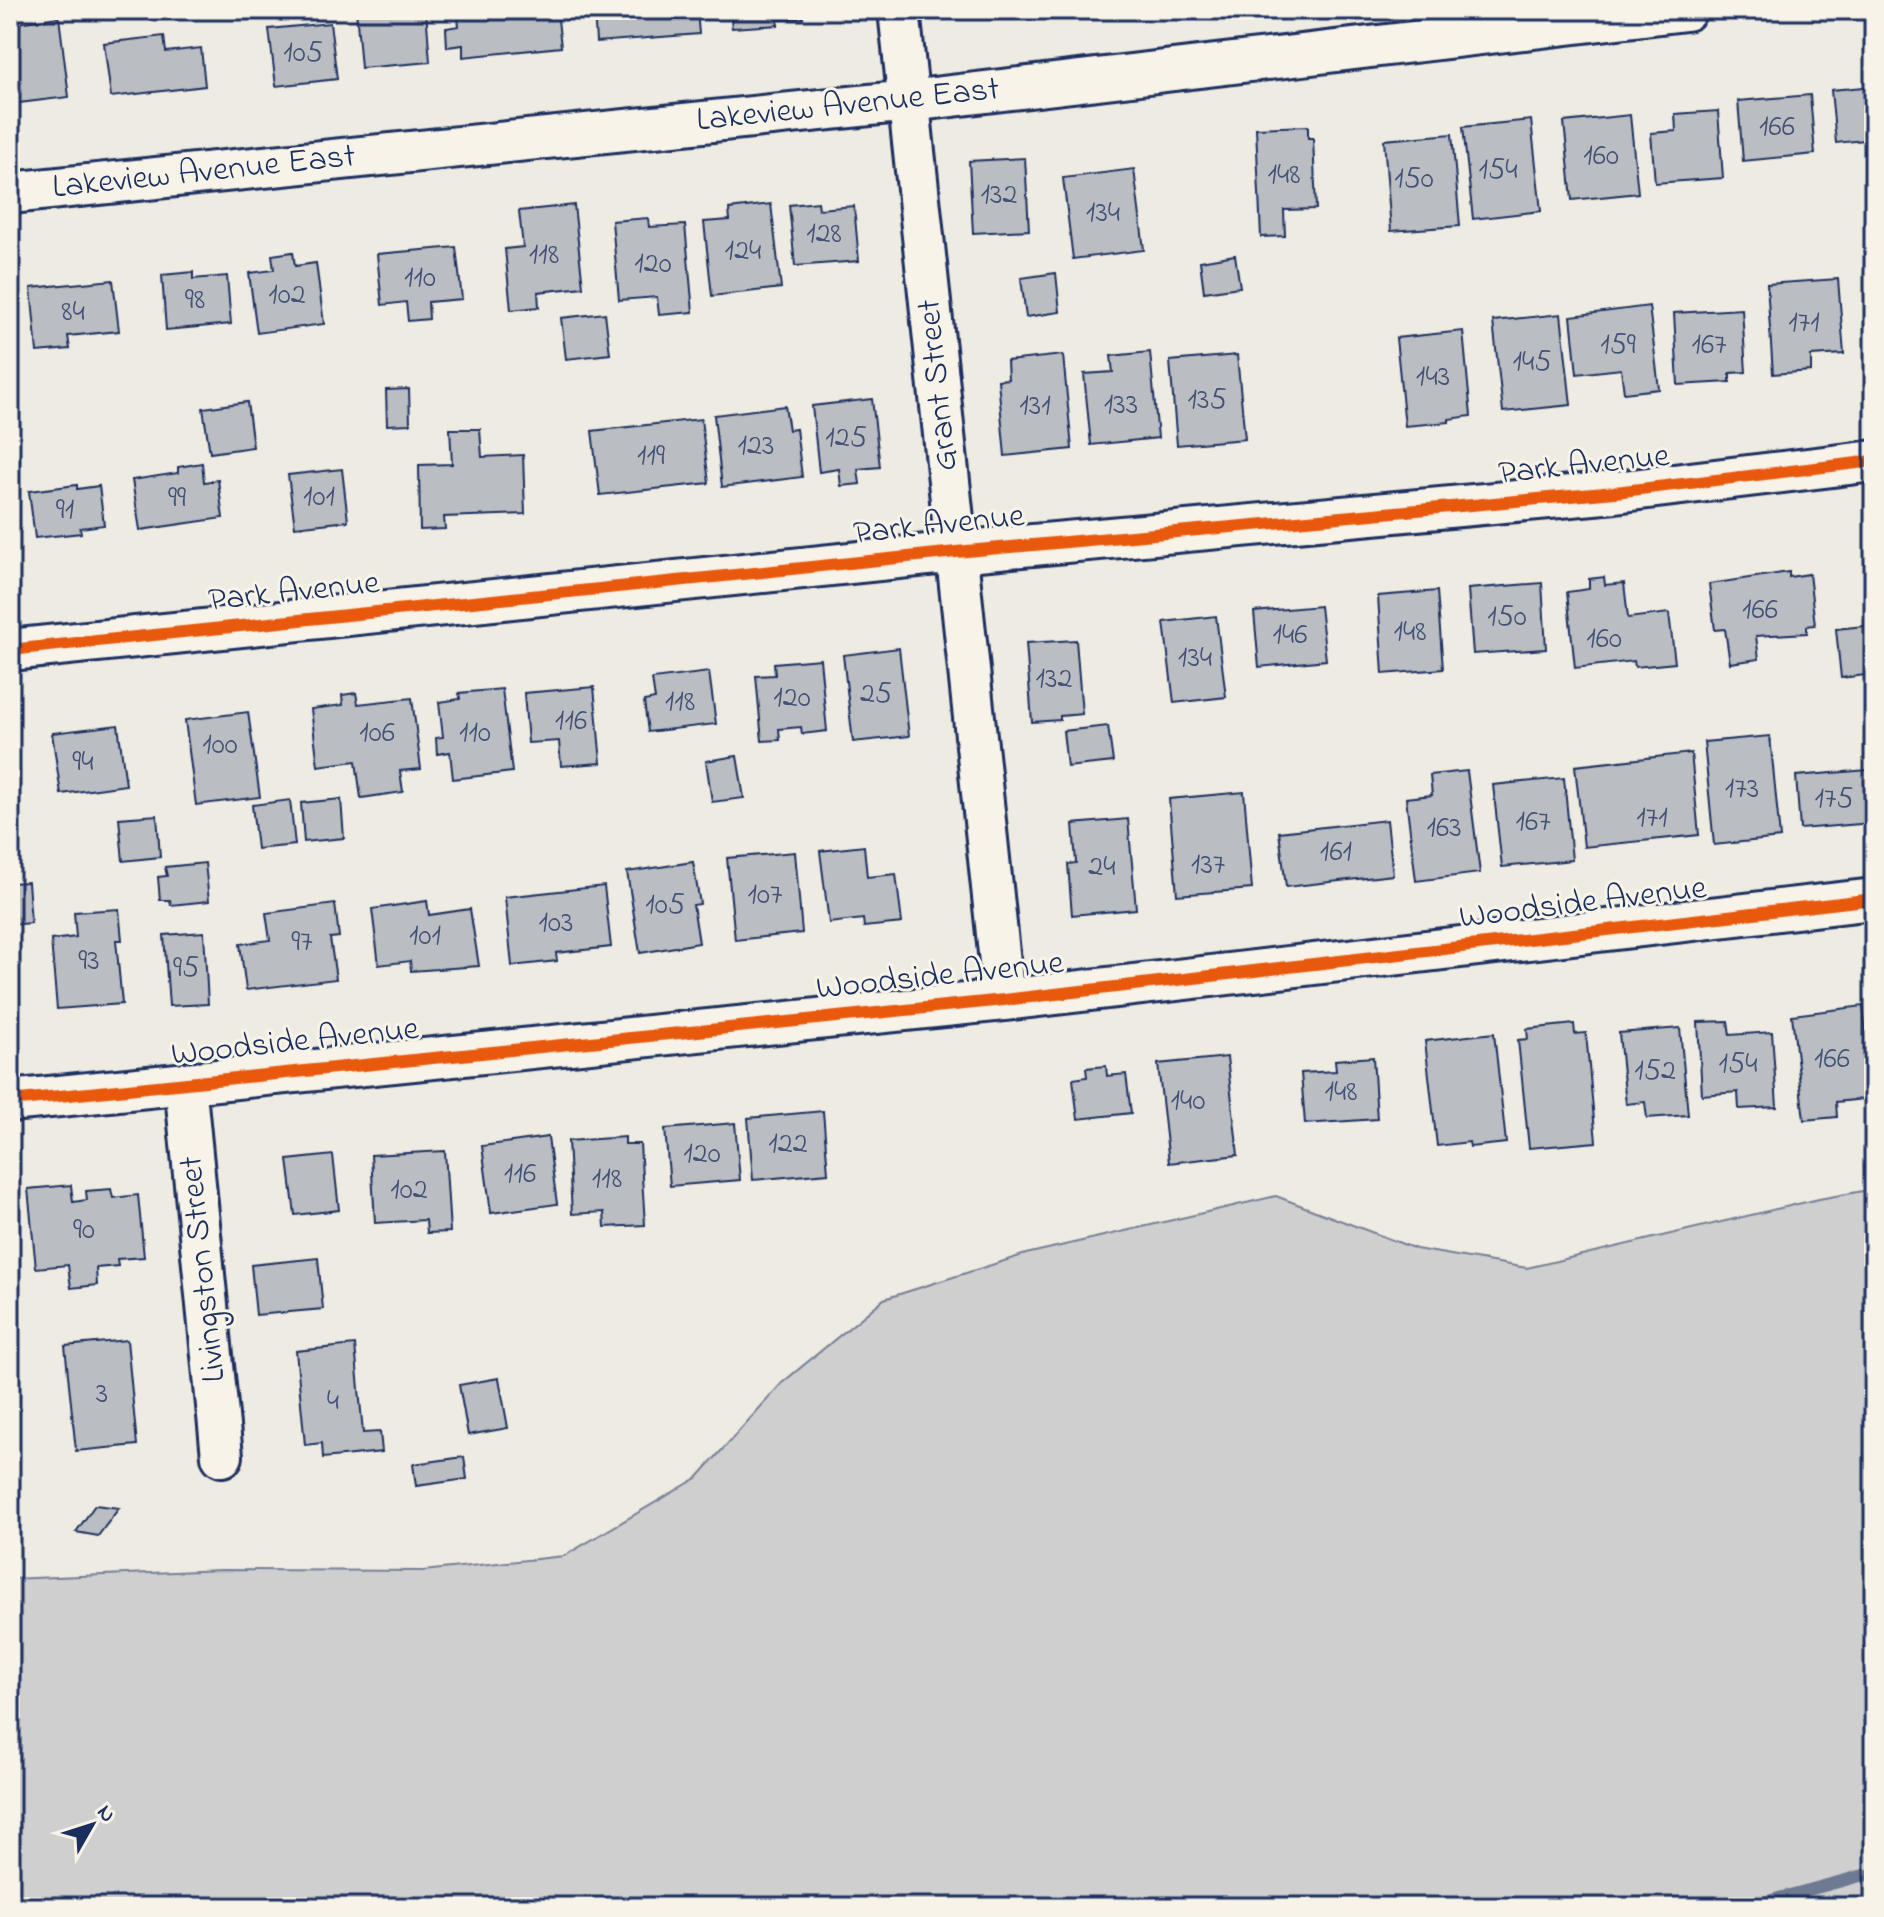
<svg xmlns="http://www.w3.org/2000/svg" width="1884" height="1917" viewBox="0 0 1884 1917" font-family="'Indie Flower',sans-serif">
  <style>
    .green { fill: #cfcfcf; stroke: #757f96; stroke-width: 2 }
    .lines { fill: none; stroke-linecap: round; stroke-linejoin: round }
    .stream { stroke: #6e7992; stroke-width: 12 }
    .building { fill: #babdc2; stroke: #1b2f5e; stroke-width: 2 }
    .street-casing { stroke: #1b2f5e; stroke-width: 46 }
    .street { stroke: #f7f3e8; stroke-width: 40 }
    .cycleway-casing { stroke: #f7f3e8; stroke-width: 17 }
    .cycleway { stroke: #e8590c; stroke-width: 12 }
    .labels { text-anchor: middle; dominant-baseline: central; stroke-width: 6; stroke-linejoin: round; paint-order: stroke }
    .number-label { font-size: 30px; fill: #435277 }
    .street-label { font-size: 34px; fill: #1b2f5e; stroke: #f7f3e8 }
  </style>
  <rect width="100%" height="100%" fill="#eeebe2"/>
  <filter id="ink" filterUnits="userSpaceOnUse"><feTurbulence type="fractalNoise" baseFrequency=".0125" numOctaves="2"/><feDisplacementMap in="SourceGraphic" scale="16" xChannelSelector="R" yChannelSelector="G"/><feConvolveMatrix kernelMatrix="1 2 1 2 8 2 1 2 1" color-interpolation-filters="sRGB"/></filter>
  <g filter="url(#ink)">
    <path class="green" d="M1874,1189V1907H10V1579L221,1570L423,1571L564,1556L697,1478L782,1383L884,1299L1026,1254L1276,1196L1416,1249L1527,1268L1819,1199Z"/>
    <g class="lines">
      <path class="stream" d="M1746,1907L1864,1875L1874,1876"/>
    </g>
    <path class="building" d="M356,10H426L430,62L361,68Z
      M457,10H557L561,47L463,57V45L447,47L446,28L459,26Z
      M594,10H697L699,34L596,42Z
      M730,10H802L803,18L777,20L778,25L732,28Z
      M59,17L69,97L10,104V24Z
      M330,23L337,79L276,86L269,29Z
      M164,36L166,52L201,48L205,86L111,97L104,43Z
      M1874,86V139L1836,143L1831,90Z
      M1810,95L1815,154L1743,161L1738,101Z
      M1718,111L1723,178L1655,183L1651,133L1676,131L1675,114Z
      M1630,115L1638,193L1572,200L1564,122Z
      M1531,120L1541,211L1473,219L1463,127Z
      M1308,126V138H1313L1316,209L1284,210L1285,236L1261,237L1256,128Z
      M1452,134L1460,226L1391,231L1384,140Z
      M1025,158L1029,230L973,233L969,161Z
      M1134,169L1144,250L1073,259L1063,178Z
      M818,202L819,209L854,206L859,261L795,266L789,205Z
      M771,204L781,288L712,296L704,222L730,220L729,209Z
      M574,205L583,287L538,292L539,307L511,310L505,249L523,247L519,211Z
      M648,218L649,227L685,225L693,312L659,315L657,297L619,300L612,221Z
      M456,247L462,299L428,302L429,319L408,321L406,302L382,305L377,254Z
      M293,252L295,266L316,263L324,324L257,333L249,273L274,270L272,255Z
      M1235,255L1240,287L1204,292L1200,261Z
      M193,272V279L227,276L231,324L166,330L162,275Z
      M1056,273L1060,312L1026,317L1021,278Z
      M1838,279L1844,354L1811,356V371L1773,374L1767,284Z
      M113,280L119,331L68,336L70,349L37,352L31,288Z
      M1649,306L1659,389L1624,393L1621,369L1577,374L1571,316Z
      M1742,309L1746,372L1730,373V382L1678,385L1674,313Z
      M605,313L610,354L566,359L561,318Z
      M1561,314L1571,405L1503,412L1493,321Z
      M1463,331L1471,416L1449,419V422L1405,426L1396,338Z
      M1150,352L1158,438L1091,445L1084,374L1113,372L1111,356Z
      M1063,355L1072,449L1005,456L998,380L1008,379L1007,361Z
      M1237,355L1245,439L1177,445L1170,361Z
      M409,389L410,424L387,425L386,390Z
      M872,399L880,467L858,469L860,484L841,486L839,469L819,472L812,406Z
      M247,402L253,447L210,453L203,408Z
      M785,406L789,430L796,429L802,477L722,487L714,415Z
      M701,419L709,483L600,495L592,431Z
      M450,429H480L482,457L523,455L525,514L444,517L445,529L420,530L419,465L452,464Z
      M202,463L204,482L218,480L223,518L140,530L132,480L178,473V467Z
      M342,469L348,521L295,527L288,475Z
      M77,485V489L99,486L104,525L80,528L81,533L35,538L29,491Z
      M1789,572V577L1809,574L1815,625L1807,626V633L1756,636L1759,659L1730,663L1725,629L1715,630L1709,584Z
      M1604,577L1605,585L1624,583L1628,618L1669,613L1675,663L1635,667L1634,661L1575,668L1567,592L1589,589V579Z
      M1542,583L1546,649L1473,654L1468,589Z
      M1437,591L1443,669L1383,674L1378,596Z
      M1320,606L1326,660L1259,667L1254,612Z
      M1216,616L1226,697L1174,703L1164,622Z
      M1874,625V674L1841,678L1836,629Z
      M1076,640L1082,714L1060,716V720L1032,722L1026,643Z
      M899,648L909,736L853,742L843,655Z
      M820,659L827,731L802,734L801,727L779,729L780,740L762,741L756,676L775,675L774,663Z
      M709,672L716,724L648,732L644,701L655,699L652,679Z
      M594,687L601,763L561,766L559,741L528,743L524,693Z
      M502,689L512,772L453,779L450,752L437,754L436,738L443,737L439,702L460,699L459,693Z
      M356,693L358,704L412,698L421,769L400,771L403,792L361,798L356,761L318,766L311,709L343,705L342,695Z
      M248,712L260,797L196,805L185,720Z
      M118,725L126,785L61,794L52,733Z
      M1108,726L1113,762L1067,767L1063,731Z
      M1770,736L1780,838L1714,845L1704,742Z
      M1691,753L1699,835L1584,847L1575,766Z
      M737,756L744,798L712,802L706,761Z
      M1868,770L1872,823L1800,829L1796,776Z
      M1467,771L1480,873L1416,881L1406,798L1432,795L1430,775Z
      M1564,778L1572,860L1502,867L1493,785Z
      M1244,792L1252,889L1177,895L1169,799Z
      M341,799L344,838L304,842L301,803Z
      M290,800L295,845L257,849L252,805Z
      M157,815L160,857L123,861L119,818Z
      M1128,819L1136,909L1072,915L1068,864L1076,863L1073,824Z
      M1387,820L1393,875L1286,887L1279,832Z
      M864,846L867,877L896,874L902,923L864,927L863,919L829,923L820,851Z
      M795,852L802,933L735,940L727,858Z
      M693,862L700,904L693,905L699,943L640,953L627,872Z
      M205,863L209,901L171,905L170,900H160L158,877L167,876L165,867Z
      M28,882L31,923L10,925V883Z
      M604,886L611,947L556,953L557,961L512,966L505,897Z
      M427,901L429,915L470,909L479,966L411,971L410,961L379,965L372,909Z
      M335,904L339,937L330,938L336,979L246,990L240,944L270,940L266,913Z
      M119,909L122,940H116L122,1004L57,1009L51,940L76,937L74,912Z
      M204,932L208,1004L169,1006L164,935Z
      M1863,1006L1873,1098L1836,1102L1837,1117L1804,1120L1792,1015Z
      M1728,1021L1730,1035L1772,1032L1777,1107L1739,1109L1738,1092L1702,1095L1698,1022Z
      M1574,1024L1575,1034L1586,1033L1596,1142L1529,1148L1518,1040L1528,1039L1527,1029Z
      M1680,1028L1688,1115L1647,1118L1645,1102L1626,1104L1619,1033Z
      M1494,1033L1506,1143L1470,1147L1469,1142L1437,1146L1425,1041Z
      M1227,1057L1238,1155L1169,1163L1158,1064Z
      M1373,1057L1377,1119L1305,1124L1301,1073L1336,1071L1335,1060Z
      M1106,1066L1107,1076L1126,1074L1131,1113L1078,1119L1073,1079L1087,1077L1086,1068Z
      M823,1111L828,1173L753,1180L748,1118Z
      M735,1123L740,1180L670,1186L665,1129Z
      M548,1137L557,1204L491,1213L482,1146Z
      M625,1137V1144H640L645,1225L605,1227L604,1212L572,1214L568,1141Z
      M445,1151L450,1232L427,1233L426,1220L375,1223L371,1155Z
      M333,1155L339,1210L295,1215L288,1160Z
      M71,1185L73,1202L87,1200L86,1191L111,1189L113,1198L138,1195L144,1257L117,1259L118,1266L96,1268L97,1285L71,1288L68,1265L36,1268L28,1189Z
      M318,1258L323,1309L256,1315L251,1265Z
      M127,1340L137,1445L76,1451L65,1346Z
      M355,1345L363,1433L380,1432L382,1452L323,1458L322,1443L305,1445L296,1351Z
      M499,1378L508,1428L468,1435L459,1385Z
      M464,1457L467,1479L416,1486L413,1464Z
      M95,1505L119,1508L98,1536L76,1532Z"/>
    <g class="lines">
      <defs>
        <path id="street" d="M899,10L1004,1000
          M10,193L909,101L1686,10
          M10,650L956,552L1615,492L1874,461
          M185,1083L222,1456
          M10,1101L1004,1000L1874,899"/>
      </defs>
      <use href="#street" class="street-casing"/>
      <use href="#street" class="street"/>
      <defs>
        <path id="cycleway" d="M10,650L956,552L1615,492L1874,461
          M10,1101L1004,1000L1874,899"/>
      </defs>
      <use href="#cycleway" class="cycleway-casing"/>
      <use href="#cycleway" class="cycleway"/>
    </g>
  </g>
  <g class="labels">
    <g class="number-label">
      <text x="303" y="54">105</text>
      <text x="1777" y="128">166</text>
      <text x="1601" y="157">160</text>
      <text x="1498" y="171">154</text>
      <text x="1284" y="176">148</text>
      <text x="1414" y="180">150</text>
      <text x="999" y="196">132</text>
      <text x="1103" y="214">134</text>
      <text x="824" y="235">128</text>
      <text x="743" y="252">124</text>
      <text x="544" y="256">118</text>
      <text x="653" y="265">120</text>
      <text x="420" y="279">110</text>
      <text x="287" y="296">102</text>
      <text x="195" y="301">98</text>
      <text x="73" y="313">84</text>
      <text x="1804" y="324">171</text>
      <text x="1618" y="346">159</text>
      <text x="1709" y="346">167</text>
      <text x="1532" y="363">145</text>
      <text x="1433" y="378">143</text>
      <text x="1207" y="401">135</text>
      <text x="1121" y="406">133</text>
      <text x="1035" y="407">131</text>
      <text x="846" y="439">125</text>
      <text x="756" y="447">123</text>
      <text x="651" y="457">119</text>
      <text x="319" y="498">101</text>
      <text x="177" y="499">99</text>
      <text x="65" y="511">91</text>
      <text x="1760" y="611">166</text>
      <text x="1507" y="618">150</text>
      <text x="1410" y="633">148</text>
      <text x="1290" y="636">146</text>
      <text x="1604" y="640">160</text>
      <text x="1195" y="659">134</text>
      <text x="1054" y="680">132</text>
      <text x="876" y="695">25</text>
      <text x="792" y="699">120</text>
      <text x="680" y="703">118</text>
      <text x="571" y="722">116</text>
      <text x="377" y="734">106</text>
      <text x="475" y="734">110</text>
      <text x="220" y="746">100</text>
      <text x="83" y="763">94</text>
      <text x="1742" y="790">173</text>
      <text x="1834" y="800">175</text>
      <text x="1652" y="819">171</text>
      <text x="1533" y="823">167</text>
      <text x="1444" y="829">163</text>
      <text x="1336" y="853">161</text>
      <text x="1208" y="866">137</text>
      <text x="1102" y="868">24</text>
      <text x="765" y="896">107</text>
      <text x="665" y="906">105</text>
      <text x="556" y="924">103</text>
      <text x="425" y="937">101</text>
      <text x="302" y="943">97</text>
      <text x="89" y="962">93</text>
      <text x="186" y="969">95</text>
      <text x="1832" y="1060">166</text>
      <text x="1738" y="1065">154</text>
      <text x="1655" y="1072">152</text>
      <text x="1341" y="1093">148</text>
      <text x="1188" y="1102">140</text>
      <text x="788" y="1145">122</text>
      <text x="702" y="1155">120</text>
      <text x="520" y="1175">116</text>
      <text x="607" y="1180">118</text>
      <text x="409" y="1191">102</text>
      <text x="84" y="1231">90</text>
      <text x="102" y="1395">3</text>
      <text x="333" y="1402">4</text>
    </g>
    <g class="street-label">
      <text transform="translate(848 106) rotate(-6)">Lakeview Avenue East</text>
      <text transform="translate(204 173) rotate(-6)">Lakeview Avenue East</text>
      <text transform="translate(939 385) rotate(-96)">Grant Street</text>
      <text transform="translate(1584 466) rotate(-6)">Park Avenue</text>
      <text transform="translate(939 526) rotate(-6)">Park Avenue</text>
      <text transform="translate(294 593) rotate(-6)">Park Avenue</text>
      <text transform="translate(1583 904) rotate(-7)">Woodside Avenue</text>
      <text transform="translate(940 977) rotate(-6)">Woodside Avenue</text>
      <text transform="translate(295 1043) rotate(-6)">Woodside Avenue</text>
      <text transform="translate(204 1269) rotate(-96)">Livingston Street</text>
    </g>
  </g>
  <rect width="1884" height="1917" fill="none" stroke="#f7f3e8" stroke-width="40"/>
  <rect x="20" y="20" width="1844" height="1877" fill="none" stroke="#1b2f5e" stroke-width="3" filter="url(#ink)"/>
  <g transform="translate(92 1825) rotate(51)" stroke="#f7f3e8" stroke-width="6" paint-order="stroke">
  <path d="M0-6L14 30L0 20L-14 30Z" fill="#1b2f5e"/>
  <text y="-12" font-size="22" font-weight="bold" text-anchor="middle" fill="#1b2f5e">N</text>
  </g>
</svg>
